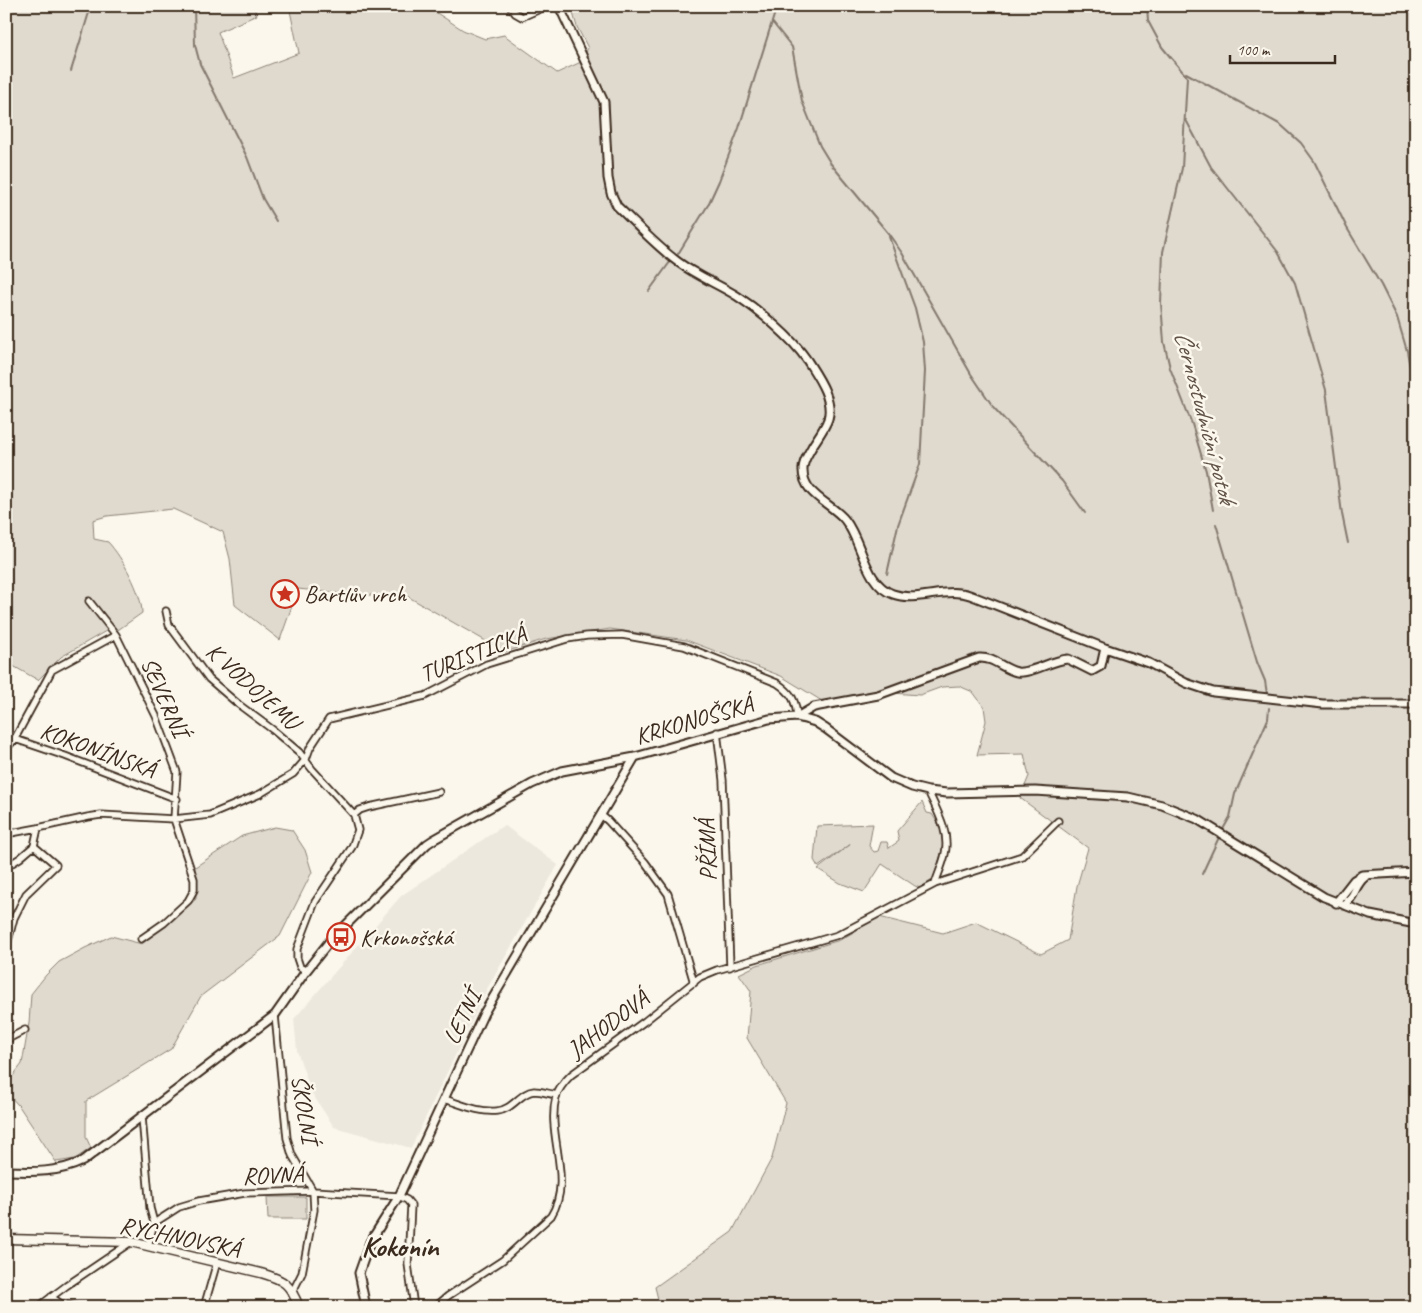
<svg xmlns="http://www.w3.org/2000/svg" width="1422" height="1313" viewBox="0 0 1422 1313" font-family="Caveat,sans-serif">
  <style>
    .built { fill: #ede8dd }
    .green { fill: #dfd9ce; stroke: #8d8276 }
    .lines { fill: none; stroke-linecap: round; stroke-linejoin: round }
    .stream { stroke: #85796d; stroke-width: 2 }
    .minor-casing { stroke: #3b2a1e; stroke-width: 9 }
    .tertiary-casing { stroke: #3b2a1e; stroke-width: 11 }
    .secondary-casing { stroke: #3b2a1e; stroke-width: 11 }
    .minor { stroke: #fbf7ec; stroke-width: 5.5 }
    .tertiary { stroke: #fbf7ec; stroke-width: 7 }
    .secondary { stroke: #fbf7ec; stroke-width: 8 }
    .labels { text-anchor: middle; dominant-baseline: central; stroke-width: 5; stroke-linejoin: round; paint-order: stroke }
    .poi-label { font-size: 24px; fill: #3b2a1e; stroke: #fbf7ec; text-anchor: start }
    .street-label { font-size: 24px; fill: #3b2a1e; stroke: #fbf7ec }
    .water-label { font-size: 25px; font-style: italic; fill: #605246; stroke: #fbf7ec }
    .district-label { font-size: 29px; font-weight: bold; fill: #3b2a1e; stroke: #fbf7ec }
  </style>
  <rect width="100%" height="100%" fill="#fbf7ec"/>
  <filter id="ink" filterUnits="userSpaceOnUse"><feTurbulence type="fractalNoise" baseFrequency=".02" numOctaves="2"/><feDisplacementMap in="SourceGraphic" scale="10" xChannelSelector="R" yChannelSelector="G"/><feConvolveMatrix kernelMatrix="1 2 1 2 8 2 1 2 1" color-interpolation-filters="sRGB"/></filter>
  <g filter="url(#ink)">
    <path class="built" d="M504,825L558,865L487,989L411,1148L334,1127L311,1092L297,1051L294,1019L401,896Z"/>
    <path class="green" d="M6,6H253L257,15L218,32L234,78L299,53L289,6H426L463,30L485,39L504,35L557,73L581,62L588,48L577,27L571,6H1416V1307H660L655,1287L732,1232L772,1158L786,1103L747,1038L751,991L739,974L757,965L840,940L879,917L943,933L976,922L1041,954L1068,940L1077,886L1088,848L1020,798L1029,776L1024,754L977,755L986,721L984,707L973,692L959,686L942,687L920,695L878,692L822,701L781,676L686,640L610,629L546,639L505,652L405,595H354L298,589L280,640L235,605L230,559L223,532L173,509L107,516L93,520L94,539L108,542C122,557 142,593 142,613L115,632L111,625L106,631L61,657L38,680L6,662Z
      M922,802L927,813L932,814L940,827L943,841V847L935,874L932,880L920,888L915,886L882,864L864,892L840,883L818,869L851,844L818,867L814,860L817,826L873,824L869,846L874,852L878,851L881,842H887L889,848L899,841L897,831Z
      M275,827L292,830L305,850L312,872L280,936L201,996L171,1049L86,1101V1137L91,1148L75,1159L56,1162L19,1106L6,1092V1085L22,1064L29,1023L31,994L46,975L59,962L85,948L111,936L142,944L196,899L195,867L242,836Z
      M267,1197H306V1219H268Z"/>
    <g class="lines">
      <path class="stream" d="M194,6L195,45L200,64L247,157L263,199L276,221
        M777,6L772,22L792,47L802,101L820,146L831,164L888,233L902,253L971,374L994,408L1062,481L1085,513
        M1147,6L1148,21L1162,47L1187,77L1182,168L1163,252L1161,303L1164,342L1170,368L1192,424L1206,471L1213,510
        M71,71L91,6
        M1186,73L1281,125L1301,143L1314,161L1347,228L1381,285L1397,317L1407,351L1416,400
        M1186,120L1211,167L1278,252L1295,283L1326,390L1342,514L1348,543
        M678,254L708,205L719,181L739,128L772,22
        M649,291L670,262
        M1216,524L1257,662L1265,681L1267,694
        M887,574L898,525L920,464L925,371L923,342L915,308L889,237
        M1222,831L1230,817L1235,794L1268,719L1269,708
        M1202,874L1220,835"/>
      <defs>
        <path id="minor" d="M510,6L515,13L522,17L547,6
          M89,601L116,635L156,716L177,772L174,819L194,879V890L188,901L164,923L141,939
          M166,611L169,625L209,679L238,704L273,730L299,752L312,769L354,815L358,830L352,847L315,902L297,949V958L300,967L306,971
          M717,732L723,780L730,967
          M6,736L65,756L177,799
          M6,749L14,740L52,670L116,635
          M928,791C937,811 950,832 945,854C943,864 938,874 935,884
          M354,815L360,810L369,807L439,792
          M601,815L608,821L645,862L668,894L694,983
          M6,834L38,828L88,817L101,815L174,819L210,815L260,794L293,774L306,759L310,748L329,719L425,696L487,664L567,639L587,636L622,635L684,646L777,683C792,693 796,701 797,717
          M6,867L20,858L34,846L38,828
          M6,949L14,918L26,894L56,865L34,846
          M275,1015L287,1138L292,1155L313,1191L314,1210L302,1273L293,1291
          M6,1040L25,1030
          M444,1099C461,1104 479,1113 497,1111C513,1110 520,1092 534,1091C541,1091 550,1094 557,1095
          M142,1117L150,1208L154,1223L148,1246
          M154,1223L179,1207L199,1201L245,1193L313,1191L399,1196L407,1200L411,1205L408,1264L414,1307
          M51,1297L60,1303L76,1307
          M38,1307L66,1286L131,1242
          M149,1307H153
          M204,1307L217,1262
          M435,1307L448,1296L503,1260L551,1216C574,1179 546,1136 556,1097C559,1088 565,1081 571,1075L645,1021L700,977L717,970L838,935L935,884L1022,856L1058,821"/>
        <path id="tertiary" d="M559,6L604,102L608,178L611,193L617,206C637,225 656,246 678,262C697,276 718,284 737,296C760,311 792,338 807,360C817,376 834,399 828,419C825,428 818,437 813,445C809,453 803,460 803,469C802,495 832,503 845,520C862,541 865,585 893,594C915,602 938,590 960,593C965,593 970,595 975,597L1105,648L1149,663L1186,683L1213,692L1323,704H1416
          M797,717L814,707L878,695L979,658C994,657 1003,669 1017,672C1031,674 1052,660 1068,659L1092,671L1101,666L1105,648
          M1336,903L1354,880L1362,875L1416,872
          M1344,905C1356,897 1354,885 1365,877
          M6,1171C33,1172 58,1173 83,1161L275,1015L306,971L329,942L427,844L433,840L532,784L562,771L635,757L769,719L797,717L815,722L826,729L891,778L912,787L928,791L947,793L1035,791L1128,797L1162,805L1197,819L1324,897L1370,915L1416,924
          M366,1307L359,1273L370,1242L399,1196L484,1013L635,757"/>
        <path id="secondary" d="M6,1239L131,1242L261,1273C285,1280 290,1284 299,1307"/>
      </defs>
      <use href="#minor" class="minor-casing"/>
      <use href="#tertiary" class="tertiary-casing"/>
      <use href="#secondary" class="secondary-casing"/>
      <use href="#minor" class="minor"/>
      <use href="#tertiary" class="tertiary"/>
      <use href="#secondary" class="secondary"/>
    </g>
  </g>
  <defs>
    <symbol id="sight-ring" viewBox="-11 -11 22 22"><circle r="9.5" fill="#fbf7ec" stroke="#c8321e" stroke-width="1.5"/><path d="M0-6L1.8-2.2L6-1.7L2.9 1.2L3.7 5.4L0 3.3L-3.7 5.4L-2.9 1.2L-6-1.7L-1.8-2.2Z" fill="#c8321e"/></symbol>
    <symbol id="bus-ring" viewBox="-11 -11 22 22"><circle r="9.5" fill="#fbf7ec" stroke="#c8321e" stroke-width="1.5"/><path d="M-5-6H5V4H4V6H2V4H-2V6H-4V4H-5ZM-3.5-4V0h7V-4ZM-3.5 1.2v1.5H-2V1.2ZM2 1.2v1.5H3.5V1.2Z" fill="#c8321e"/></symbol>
  </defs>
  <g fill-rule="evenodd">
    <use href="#sight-ring" x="269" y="578" width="32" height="32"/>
    <use href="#bus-ring" x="325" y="921" width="32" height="32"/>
  </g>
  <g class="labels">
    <g class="poi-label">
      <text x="304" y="594">Bartlův vrch</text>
      <text x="360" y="937">Krkonošská</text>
    </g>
    <g class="street-label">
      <text transform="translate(473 654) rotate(-22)">TURISTICKÁ</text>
      <text transform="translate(253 686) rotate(42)">K VODOJEMU</text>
      <text transform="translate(165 697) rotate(66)">SEVERNÍ</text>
      <text transform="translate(694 720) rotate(-16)">KRKONOŠSKÁ</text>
      <text transform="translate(98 750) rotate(20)">KOKONÍNSKÁ</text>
      <text transform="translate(707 850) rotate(-92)">PŘÍMÁ</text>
      <text transform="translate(462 1017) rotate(-64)">LETNÍ</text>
      <text transform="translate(608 1024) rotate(-37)">JAHODOVÁ</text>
      <text transform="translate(305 1109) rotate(81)">ŠKOLNÍ</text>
      <text transform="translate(273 1175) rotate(-2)">ROVNÁ</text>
      <text transform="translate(180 1237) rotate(12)">RYCHNOVSKÁ</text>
    </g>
    <g class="water-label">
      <text transform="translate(1205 417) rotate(75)">Černostudniční potok</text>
    </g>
    <g class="district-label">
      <text x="400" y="1246">Kokonín</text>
    </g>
  </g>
  <rect width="1422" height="1313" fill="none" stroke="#fbf7ec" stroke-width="25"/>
  <rect x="12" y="12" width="1397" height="1288" fill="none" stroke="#3b2a1e" stroke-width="2" filter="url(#ink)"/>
  <path d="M1230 55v8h105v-8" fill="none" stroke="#3b2a1e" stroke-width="2.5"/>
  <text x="1237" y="55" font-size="15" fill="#3b2a1e" stroke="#fbf7ec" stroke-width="4" paint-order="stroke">100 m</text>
</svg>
